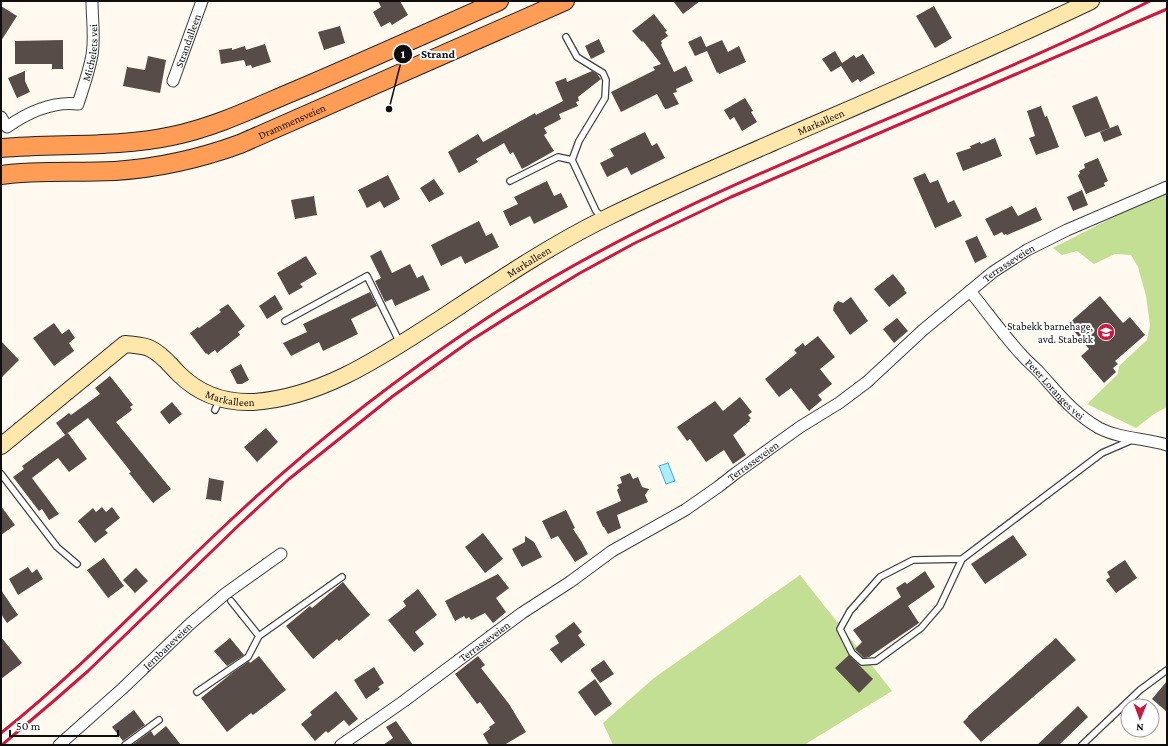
<svg xmlns="http://www.w3.org/2000/svg" width="1168" height="746" viewBox="0 0 1168 746" font-family="'Crimson Pro',serif">
  <style>
    .forest { fill: #c3df93 }
    .water { fill: #afecfb; stroke: #30b3d8 }
    .building { fill: #584c49 }
    .lines { fill: none; stroke-linecap: round; stroke-linejoin: round }
    .service-casing { stroke: #414141; stroke-width: 8 }
    .minor-casing { stroke: #414141; stroke-width: 13 }
    .secondary-casing { stroke: #303030; stroke-width: 18 }
    .trunk-casing { stroke: #1f1f1f; stroke-width: 20 }
    .service { stroke: #fff; stroke-width: 5.5 }
    .minor { stroke: #fff; stroke-width: 11 }
    .secondary { stroke: #ffe6aa; stroke-width: 16 }
    .trunk { stroke: #ff9c56; stroke-width: 18 }
    .rail { stroke: #ca1a42; stroke-width: 3 }
    .labels { text-anchor: middle; dominant-baseline: central; stroke-width: 4; stroke-linejoin: round; paint-order: stroke }
    .street-label { font-size: 11px; fill: #0e0e0e; stroke: #fff }
    .poi-label { font-size: 11px; fill: #0e0e0e; stroke: #fff; text-anchor: end }
    .leader { fill: none; stroke: #0e0e0e; stroke-width: 1.5 }
    .callout-dot { fill: #0e0e0e; stroke: #fff; stroke-width: 1.5 }
    .mark-label { font-size: 12px; text-anchor: middle; font-weight: bold; fill: #fff }
    .callout-label { font-size: 12px; text-anchor: middle; font-weight: bold; fill: #0e0e0e; stroke: #fff; stroke-width: 4; stroke-linejoin: round; paint-order: stroke }
  </style>
  <rect width="100%" height="100%" fill="#fff9ef"/>
  <path class="forest" d="M1167,193V407L1154,414L1136,428L1087,404L1118,374L1119,366L1147,340L1150,325L1146,296L1138,267L1131,255L1115,254L1094,264L1077,251L1062,255L1053,248L1127,210Z
    M800,575L892,691L804,745H613L603,723L654,678Z"/>
  <path class="water" d="M668,463L675,481L666,484L659,466Z"/>
  <path class="building" d="M378,1H400L408,15L392,25L390,22L381,27L373,12L381,7Z
    M673,1H700L683,14Z
    M1,6L17,16L1,41Z
    M934,6L952,38L935,48L916,16Z
    M654,14L667,31L665,32L668,36L661,41L662,43L661,45L674,72L686,66L693,81L676,89L677,92L673,93L679,104L667,109H665L657,94L621,112L611,92L655,70L653,67L661,64L643,41L642,42L632,31Z
    M340,26L345,43L324,50L318,32Z
    M701,36L706,47L722,40L728,52L739,46L746,62L719,74L718,72L717,73L707,51L695,56L688,42Z
    M599,39L605,52L591,59L585,46Z
    M63,40V69H52V64H15V41Z
    M265,44L271,62L252,68L251,65L246,66L244,60L221,64L219,50L232,48V50L245,46L246,50Z
    M835,51L842,63L854,55L856,58L863,54L875,73L860,82L858,79L852,83L841,66L831,72L822,59Z
    M148,56L166,60L160,93L123,86L127,67L145,70Z
    M25,71V81L30,92L17,98L8,78Z
    M592,71L597,74L601,79L578,97L579,101L576,102L578,106L559,114L561,119L544,128L547,133L544,135L554,151L522,169L513,152L510,154L504,143L476,159L478,162L459,173L448,152L478,134L483,142L535,113L536,115L563,101L555,82L566,78L567,82Z
    M1097,96L1110,128L1085,137L1072,106Z
    M745,98L753,111L751,112L757,122L742,131L734,117L730,120L724,110Z
    M1041,106L1045,117L1047,116L1059,147L1036,155L1029,138L1035,136L1027,111Z
    M1118,125L1122,135L1104,142L1100,132Z
    M645,132L652,146L657,143L665,158L631,175L627,167L607,177L600,163L614,156L610,149Z
    M995,138L1002,156L963,171L956,153L971,148L970,146L980,142L981,144Z
    M1098,158L1108,181L1104,183L1105,186L1086,194L1078,176L1080,173L1079,171L1085,168L1084,164Z
    M925,173L930,183L938,180L948,203L954,200L962,216L935,228L913,178Z
    M388,175L400,199L384,208L380,201L367,208L358,190Z
    M434,179L444,194L429,202L420,188Z
    M547,181L554,196L561,193L568,207L534,224L530,216L510,226L503,211L518,204L514,197Z
    M1082,190L1088,205L1073,211L1067,197Z
    M314,196L317,215L295,219L291,200Z
    M1012,206L1018,216L1036,207L1042,220L1007,235L1006,234L1004,235L1002,232L994,236L985,219Z
    M479,221L486,236L492,233L499,247L465,264L461,256L441,266L431,245Z
    M977,236L987,257L975,263L965,241Z
    M381,250L392,273L410,264L417,278L423,275L430,290L395,306L392,299L385,302L375,281L381,278L370,256Z
    M306,256L317,274L300,284L303,287L289,295L277,273Z
    M893,274L905,289L904,290L907,293L889,307L874,289Z
    M370,292L377,306L351,319L358,334L323,351L319,342L291,356L283,343L307,332L303,324Z
    M275,295L283,309L267,319L259,306Z
    M1100,296L1123,323L1130,317L1145,335L1115,361L1118,364L1113,368L1116,372L1104,383L1081,356L1089,349L1068,324Z
    M851,297L868,321L850,335L833,310L834,305L838,301L843,303Z
    M228,304L245,326L238,332L240,335L217,353L215,350L208,355L207,353L206,354L190,333L198,327L199,328L221,312L219,310Z
    M897,318L908,331L894,343L883,329Z
    M54,323L62,334L69,329L75,338L69,343L74,351L54,366L33,338Z
    M818,336L835,357L820,369L832,384L818,395L822,400L809,411L791,388L779,397L765,379L797,353L794,350L803,343L805,346Z
    M1,341L19,360L1,378Z
    M241,364L249,380L242,384H237L230,370Z
    M110,376L133,405L130,407L132,410L116,422L171,489L153,503L129,473L131,472L88,418L65,435L56,423L69,413L71,415L100,394L95,388Z
    M740,397L752,412L748,415L751,418L749,420L750,421L733,435L746,455L733,464L724,450L706,462L690,439L687,441L677,427L715,401L723,411Z
    M172,402L182,414L169,424L160,412Z
    M266,428L278,442L257,462L244,447Z
    M68,433L87,459L69,472L58,458L32,478L59,514L49,520L42,509L39,511L13,477L24,469L22,466Z
    M630,473L633,479L638,477L642,487L649,489L645,495L648,502L617,515L621,528L608,534L604,527H603L596,512L621,501L617,490L619,488L617,485L622,483L620,477Z
    M209,478L224,481L221,501L206,499Z
    M1,506L15,525L1,535Z
    M102,507L106,512L112,507L120,518L105,530L108,533L95,543L78,521L93,508L96,512Z
    M566,510L575,528L573,529L581,541L588,554L575,562L558,536L551,539L542,521Z
    M483,533L503,559L485,573L465,547Z
    M1013,535L1027,555L985,584L971,564Z
    M525,536L534,542L542,557L522,567L512,549L525,542Z
    M104,558L124,586L108,598L87,570Z
    M1125,560L1137,578L1116,593L1106,580L1110,577L1107,572Z
    M28,567L32,573L37,569L43,579L18,595L9,579Z
    M136,568L148,581L135,593L123,580Z
    M925,571L935,587L908,606L919,623L869,657L864,658L855,649L862,642L853,630L901,597L896,588L905,582L907,584Z
    M498,574L509,588L496,598L506,612L493,623L485,613L471,620L469,617L466,619L464,616L455,621L445,601Z
    M343,582L370,615L339,641L337,639L313,659L286,626L310,606L312,608Z
    M418,589L437,615L415,632L424,644L414,652L388,620L406,606L403,601Z
    M1,590L18,615L7,623L1,614Z
    M574,622L582,632L578,635L585,645L561,663L550,649L559,643L555,636Z
    M1,637L22,663L1,679Z
    M230,638L244,655L227,666L214,651Z
    M1056,638L1076,660L981,742L963,722L968,717V716Z
    M849,655L873,679L859,693L835,668Z
    M259,656L286,690L253,715L251,713L227,732L201,698L232,673L249,661L250,663Z
    M478,656L485,665L481,668L509,704L526,732L504,745H489L483,734L490,729L489,727L495,723L480,702L477,704L455,674Z
    M604,660L614,674L600,683L591,671V669Z
    M374,667L384,683L378,687L380,689L366,699L354,680Z
    M595,679L612,704L595,716L578,692Z
    M1167,681V712L1152,699Z
    M336,691L358,719L349,726L344,720L328,733L326,731L315,741L301,724L312,715L310,712Z
    M1078,706L1088,717L1059,745H1037Z
    M134,710L145,725L123,741L112,727Z
    M396,721L413,745H383L393,738L386,727Z
    M166,726L181,745H132L151,731L154,736Z"/>
  <g class="lines">
    <defs>
      <path id="service" d="M566,37L577,57L603,73L606,80L605,98L579,141L572,160L596,211L602,217
        M510,181L558,157L572,160
        M285,321L367,276L400,343
        M215,410L220,399
        M1,474L57,547L77,564
        M962,559L940,606L921,628L876,661L862,662L852,653L840,629L850,611L880,577L913,560L962,559L1102,453L1132,440
        M259,636L342,577
        M197,692L248,657L259,636L231,601
        M125,745L159,720
        M1082,745L1140,690L1167,670"/>
      <g id="minor">
        <path id="s1" d="M173,81L202,1"/>
        <path id="s2" d="M1,117L7,127C27,113 53,101 78,104C83,88 89,72 92,55C95,37 92,19 92,1"/>
        <path id="s3" d="M970,291C987,312 1002,333 1020,353C1026,360 1033,366 1039,372C1058,393 1074,414 1099,428C1120,439 1145,438 1167,445"/>
        <path id="s4" d="M59,745L122,689L190,624L225,594L281,554"/>
        <path id="s5" d="M341,745L404,701L522,613L570,582L612,551L685,510L718,487L736,473L800,427L839,403L867,382L923,330L993,272L1027,250L1067,230L1167,187"/>
      </g>
      <g id="secondary">
        <path id="s6" d="M1,446L125,344C133,345 144,345 151,349C163,355 170,365 179,374C199,394 225,403 253,402C325,397 385,354 443,317C496,282 549,246 606,218C661,191 717,167 774,142C880,96 986,51 1091,1"/>
      </g>
      <g id="trunk">
        <path d="M1,148C58,143 116,148 172,136C216,127 256,107 297,90C365,61 432,31 499,1"/>
        <path id="s7" d="M1,175C39,170 77,173 115,171C158,168 199,159 240,144L565,1"/>
      </g>
    </defs>
    <use href="#service" class="service-casing"/>
    <use href="#minor" class="minor-casing"/>
    <use href="#secondary" class="secondary-casing"/>
    <use href="#trunk" class="trunk-casing"/>
    <use href="#service" class="service"/>
    <use href="#minor" class="minor"/>
    <use href="#secondary" class="secondary"/>
    <use href="#trunk" class="trunk"/>
    <path class="rail" d="M1,733C84,667 156,589 234,517C312,444 395,379 484,320C691,183 930,112 1150,1
      M2,745L56,699L88,671L239,525L289,479L393,396L470,341L511,315L580,273L635,243L731,197L1167,9"/>
  </g>
  <defs>
    <symbol id="school-disc" viewBox="-11 -11 22 22"><circle r="9.5" fill="#ca1a42" stroke="#fff"/><path d="M0-5L7-2L0 1L-7-2ZM-4 1L0 2.5L4 1V4Q0 6-4 4Z" fill="#fff"/></symbol>
  </defs>
  <g fill-rule="evenodd">
    <use href="#school-disc" x="1096" y="322" width="20" height="20"/>
  </g>
  <g class="labels">
    <g class="street-label">
      <text stroke="none"><textPath href="#s1" startOffset="43">Strandalleen</textPath></text>
      <text stroke="none"><textPath href="#s2" startOffset="141">Michelets vei</textPath></text>
      <text stroke="none"><textPath href="#s7" startOffset="299">Drammensveien</textPath></text>
      <text stroke="none"><textPath href="#s6" startOffset="943">Markalleen</textPath></text>
      <text stroke="none"><textPath href="#s6" startOffset="619">Markalleen</textPath></text>
      <text stroke="none"><textPath href="#s5" startOffset="825">Terrasseveien</textPath></text>
      <text stroke="none"><textPath href="#s3" startOffset="130">Peter Loranges vei</textPath></text>
      <text stroke="none"><textPath href="#s6" startOffset="283">Markalleen</textPath></text>
      <text stroke="none"><textPath href="#s5" startOffset="501">Terrasseveien</textPath></text>
      <text stroke="none"><textPath href="#s5" startOffset="177">Terrasseveien</textPath></text>
      <text stroke="none"><textPath href="#s4" startOffset="147">Jernbaneveien</textPath></text>
    </g>
    <g class="poi-label">
      <text x="1093" y="326">Stabekk barnehage,<tspan x="1093" dy="13">avd. Stabekk</tspan></text>
    </g>
  </g>
  <path class="leader" d="M389 109L403 54"/>
  <g class="callout-dot">
    <circle cx="389" cy="109" r="4"/>
    <circle cx="403" cy="54" r="10"/>
  </g>
  <g class="mark-label">
    <text x="403" y="58">1</text>
  </g>
  <g class="callout-label">
    <text x="438" y="58">Strand</text>
  </g>
  <rect width="1168" height="746" fill="none" stroke="#0e0e0e" stroke-width="4"/>
  <g transform="translate(1140 718) rotate(181)"><circle r="19" fill="#ffffff" stroke="#9f9f9f"/>
  <path d="M0-3L7 15L0 10L-7 15Z" fill="#ca1a42"/>
  <text y="-6" font-size="11" font-weight="bold" text-anchor="middle" fill="#0e0e0e">N</text>
  </g>
  <path d="M10 730v6h108v-6" fill="none" stroke="#0e0e0e" stroke-width="2"/>
  <text x="16" y="730" font-size="12" fill="#0e0e0e" stroke="#ffffff" stroke-width="3" paint-order="stroke">50 m</text>
</svg>
